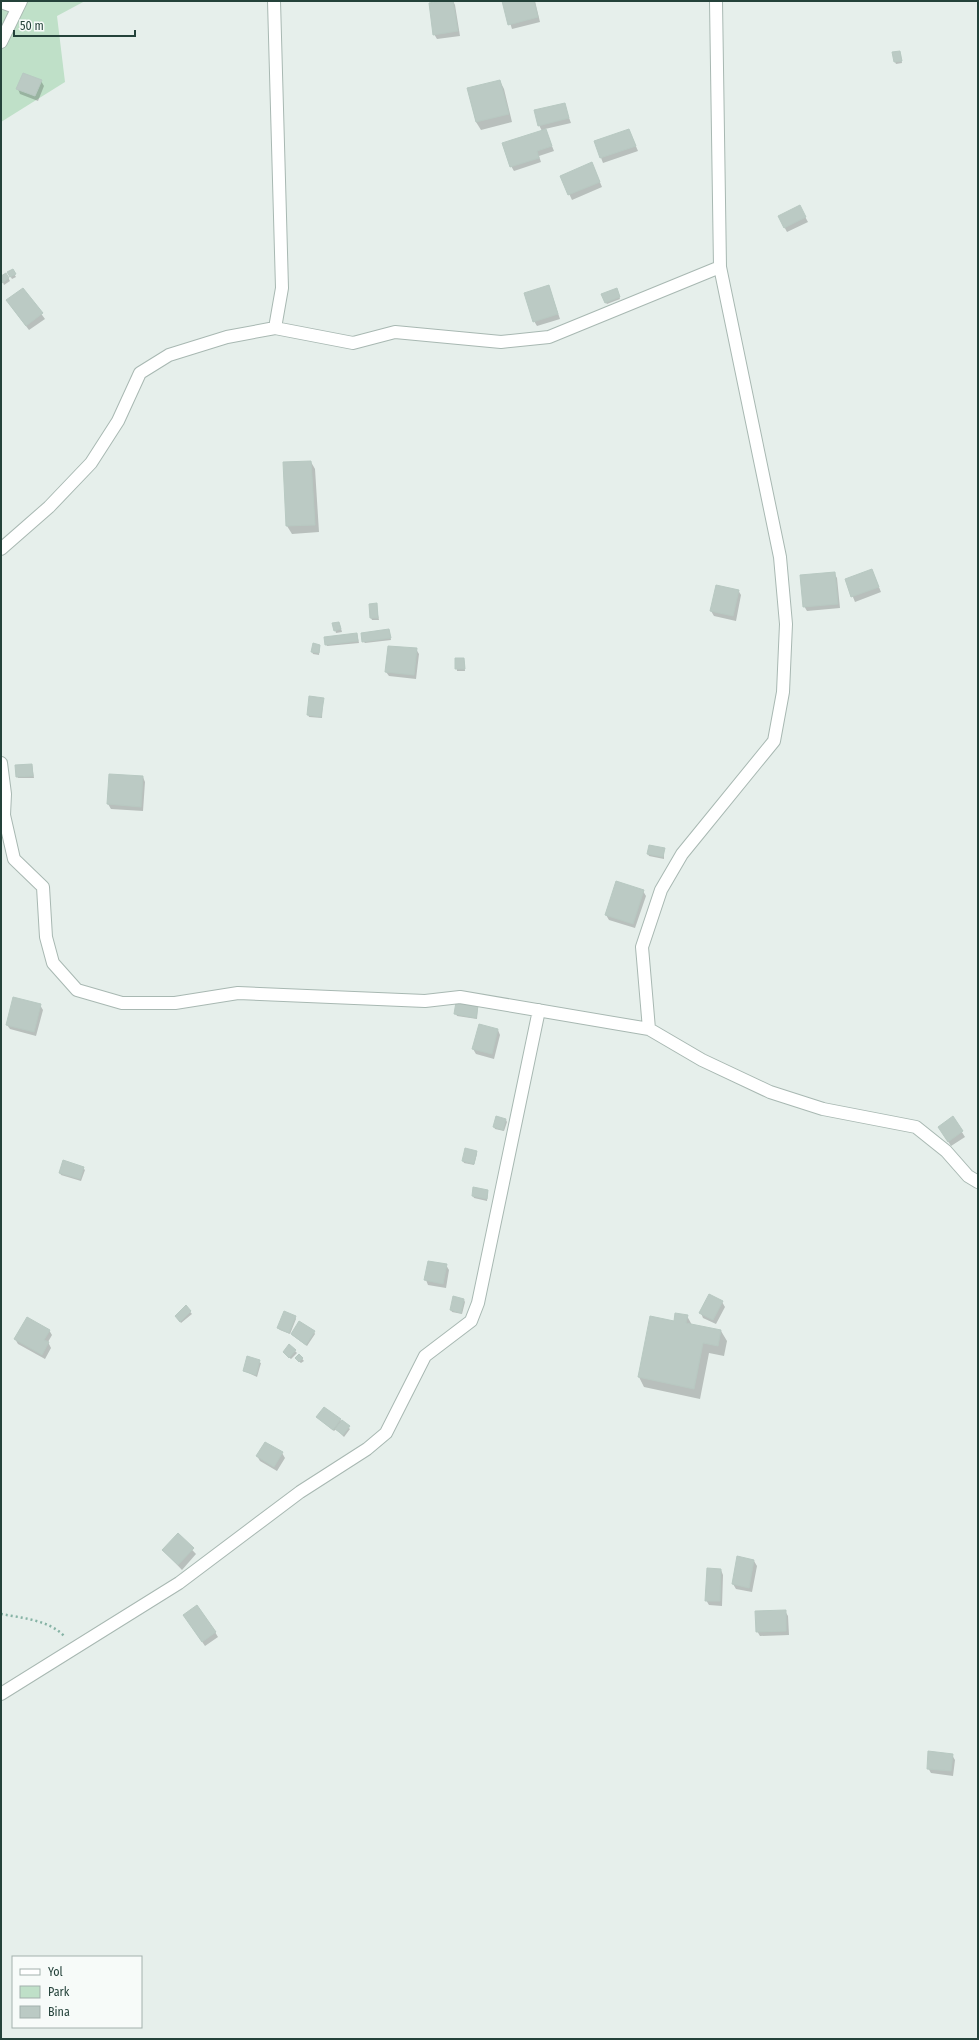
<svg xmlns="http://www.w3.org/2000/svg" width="979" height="2040" viewBox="0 0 979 2040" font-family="'Fira Sans Condensed',sans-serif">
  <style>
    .green { fill: #bfe0c8 }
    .shadow { fill: #0003 }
    .building { fill: #bbcac4; stroke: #b8c9c2 }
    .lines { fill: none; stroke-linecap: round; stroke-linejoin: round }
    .minor-casing { stroke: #a8b8b2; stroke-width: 14 }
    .path { stroke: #86b3a5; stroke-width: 2.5; stroke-dasharray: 2 3; stroke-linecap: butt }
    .minor { stroke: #fff; stroke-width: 12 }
  </style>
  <rect width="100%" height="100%" fill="#e6efeb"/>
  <path class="green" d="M1,1H85L57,16L65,82L1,122Z"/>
  <path class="shadow" d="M447,1H453L455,5L460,36L437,39L434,34Z
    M503,1H535L540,22L512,29Z
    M900,52L902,63L896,64L895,62Z
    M41,81L44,86L38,101L20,94L18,89Z
    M500,81L504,89L512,122L481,130L476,122L468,89Z
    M564,104L571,123L545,129L554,151L539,156L541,162L514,171L511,166L542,131L539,125Z
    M629,130L638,151L603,163L595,142Z
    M594,168L602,187L572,200L561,176Z
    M799,206L808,222L787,232L779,217Z
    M12,270L16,277L12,279L8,272Z
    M6,274L10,281L4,285L1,277Z
    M549,286L560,319L537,326L534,321Z
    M23,289L45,319L29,330L10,305Z
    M617,291L620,299L607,304L605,302Z
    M311,462L315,469L319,532L292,534L287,526L284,463Z
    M872,570L881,592L855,602L846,580Z
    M834,573L837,578L840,608L807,611L804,606Z
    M717,586L738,590L741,595L736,621L714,616L711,611Z
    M376,604L379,620H372L371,618Z
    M333,624L340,625L342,632L336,633Z
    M389,630L391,640L365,643L363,641Z
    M357,634L359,643L327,646L326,644Z
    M320,646L319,655L313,654L312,652Z
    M416,649L419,654L416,679L389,676L386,672Z
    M456,659H464L465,671H457Z
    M323,699L322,718L309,717L308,714Z
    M32,765L34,778H18L17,776Z
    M110,775L143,777L145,782L143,811L111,809L108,804Z
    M664,849V859L649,856L648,854Z
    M643,891L646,896L635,928L609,920L606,915Z
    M40,1005L43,1010L36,1036L10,1029L7,1025Z
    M478,1007L477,1019L457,1016L456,1014Z
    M498,1030L500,1035L494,1059L476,1054L473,1049Z
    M953,1118L965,1137L951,1146L942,1132Z
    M506,1120L507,1122L504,1131L495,1129L494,1127Z
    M476,1151L477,1154L474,1165L464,1163L463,1161Z
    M83,1168L85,1170L81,1181L61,1175L60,1173Z
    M488,1191L487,1201L474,1198L473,1196Z
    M446,1265L449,1270L446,1288L428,1285L426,1280Z
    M464,1300L465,1302L462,1314L452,1312L451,1310Z
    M722,1302L725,1307L716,1324L703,1318L701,1313Z
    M186,1307L192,1314L181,1323L177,1318Z
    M687,1316L692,1325L721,1331L727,1341L724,1356L709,1353L700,1399L644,1387L639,1377L651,1317L675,1322Z
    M295,1317L296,1319L290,1334L280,1330L278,1328Z
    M49,1330L52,1335L48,1342L51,1348L45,1359L18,1344L15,1339Z
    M314,1332L315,1334L307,1346L292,1335Z
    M295,1351L297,1353L291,1359L285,1354Z
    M299,1355L304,1361L301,1363L297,1360Z
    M248,1357L261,1363L257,1377L244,1371Z
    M317,1417L340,1420L350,1429L344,1437L336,1429L334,1431Z
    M282,1453L285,1458L277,1471L260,1461L257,1456Z
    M178,1535L196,1554L182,1570L163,1550Z
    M754,1561L757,1566L752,1592L736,1589L733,1584Z
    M721,1570L723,1575L722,1606L709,1605L706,1600Z
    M785,1611L788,1616L789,1635L760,1636L757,1631Z
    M184,1615L215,1632L218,1637L205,1646Z
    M952,1755L955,1760L953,1776L931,1773L928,1768Z"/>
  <path class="building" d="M440,1H453L458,31L433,35L429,3Z
    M502,1H534L538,17L508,25Z
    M900,51L902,61L894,62L892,52Z
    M23,73L42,80L35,96L16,89Z
    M500,80L509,114L476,122L467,88Z
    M565,103L569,118L538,126L534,110Z
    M546,129L552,146L537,151L539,158L510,167L502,143Z
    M629,129L636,146L600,158L594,141Z
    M592,162L600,182L568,195L560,176Z
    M800,205L806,217L784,228L778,216Z
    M13,269L16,274L10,277L7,272Z
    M6,273L9,278L2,283L1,276Z
    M549,285L558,314L533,322L524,293Z
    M23,288L43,313L26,326L6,300Z
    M617,288L620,297L605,303L601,294Z
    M311,461L315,525L286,526L283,462Z
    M872,569L879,587L851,597L845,579Z
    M835,572L838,604L803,607L800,575Z
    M716,585L739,590L733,616L710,611Z
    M377,603L378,618H370L369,604Z
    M339,622L341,629L334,631L332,623Z
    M389,629L391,638L362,642L361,633Z
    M357,633L358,641L325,645L324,637Z
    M313,643L320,645L319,653L311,652Z
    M388,646L417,648L414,675L385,672Z
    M455,658H464L465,669H455Z
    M309,696L324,698L321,717L307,715Z
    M32,764L33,776L16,777L15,765Z
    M109,774L143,776L141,807L107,804Z
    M649,845L665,848L663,857L647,854Z
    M616,881L644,890L633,924L605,915Z
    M13,997L41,1004L34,1032L6,1025Z
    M456,1002L478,1006L476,1018L454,1014Z
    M479,1024L498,1029L492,1054L472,1049Z
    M496,1116L506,1119L503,1130L493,1127Z
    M953,1116L963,1131L948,1142L938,1127Z
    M465,1148L477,1151L474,1164L462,1161Z
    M63,1160L84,1167L80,1179L59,1173Z
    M473,1187L488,1190L487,1199L472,1196Z
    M428,1261L447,1264L443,1284L424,1280Z
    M709,1294L723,1301L713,1320L699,1313Z
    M453,1296L464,1299L461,1313L450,1310Z
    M186,1305L191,1311L180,1322L175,1316Z
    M284,1311L296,1316L289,1333L277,1328Z
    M675,1313L688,1315L686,1323L721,1330L718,1346L703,1343L694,1389L638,1377L650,1316L674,1321Z
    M27,1317L50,1330L44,1340L49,1342L42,1355L14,1339Z
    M299,1321L315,1331L306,1345L291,1334Z
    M289,1344L296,1350L289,1358L283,1352Z
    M299,1354L303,1358L299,1362L295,1358Z
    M247,1356L260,1360L256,1375L243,1371Z
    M324,1407L341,1419L333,1430L316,1417Z
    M342,1420L350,1426L343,1435L335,1429Z
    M265,1442L283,1452L274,1467L256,1456Z
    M178,1533L194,1548L178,1565L162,1550Z
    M737,1556L754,1560L749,1588L732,1584Z
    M707,1568L721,1569L720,1601H705Z
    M197,1605L216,1632L202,1642L183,1615Z
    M786,1610V1631L756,1632L755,1611Z
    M928,1751L953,1754L951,1771L927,1769Z"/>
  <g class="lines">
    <defs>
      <path id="minor" d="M716,1L720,267
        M1,2L17,8
        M1,42L21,1
        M275,328L353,343L395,332L501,342L549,337L720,267L780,557L786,624L783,692L774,741L682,854L661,890L642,947L649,1029
        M1,549L49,507L91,463L118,421L140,373L169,355L227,337L275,328L282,288L274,1
        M1,763L5,794L4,815L1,816
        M4,815L14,859L43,887L46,937L53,963L77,990L122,1003H175L238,993L425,1001L460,997L649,1029L702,1060L770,1092L823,1109L916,1127L946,1151L968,1176L978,1182
        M1,1694L179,1583L300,1492L367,1449L386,1433L425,1356L471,1321L478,1303L539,1010"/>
    </defs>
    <use href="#minor" class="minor-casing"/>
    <path class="path" d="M1,1614C22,1618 50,1620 65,1637"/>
    <use href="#minor" class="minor"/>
  </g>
  <rect width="979" height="2040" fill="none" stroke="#24423a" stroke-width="4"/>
  <rect x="12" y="1956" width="130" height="72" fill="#f7fbf9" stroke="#a3b1ad"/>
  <rect x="20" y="1969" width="20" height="6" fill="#ffffff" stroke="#a3b1ad"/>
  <text x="48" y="1976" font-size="12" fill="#24423a">Yol</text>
  <rect x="20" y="1986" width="20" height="12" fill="#bfe0c8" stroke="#a3b1ad"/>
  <text x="48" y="1996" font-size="12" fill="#24423a">Park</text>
  <rect x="20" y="2006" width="20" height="12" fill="#bbcac4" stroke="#a3b1ad"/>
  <text x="48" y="2016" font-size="12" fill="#24423a">Bina</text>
  <path d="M14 30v6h121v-6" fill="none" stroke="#24423a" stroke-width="2"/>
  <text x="20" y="30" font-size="12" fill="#24423a" stroke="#f7fbf9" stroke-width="3" paint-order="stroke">50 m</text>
</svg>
